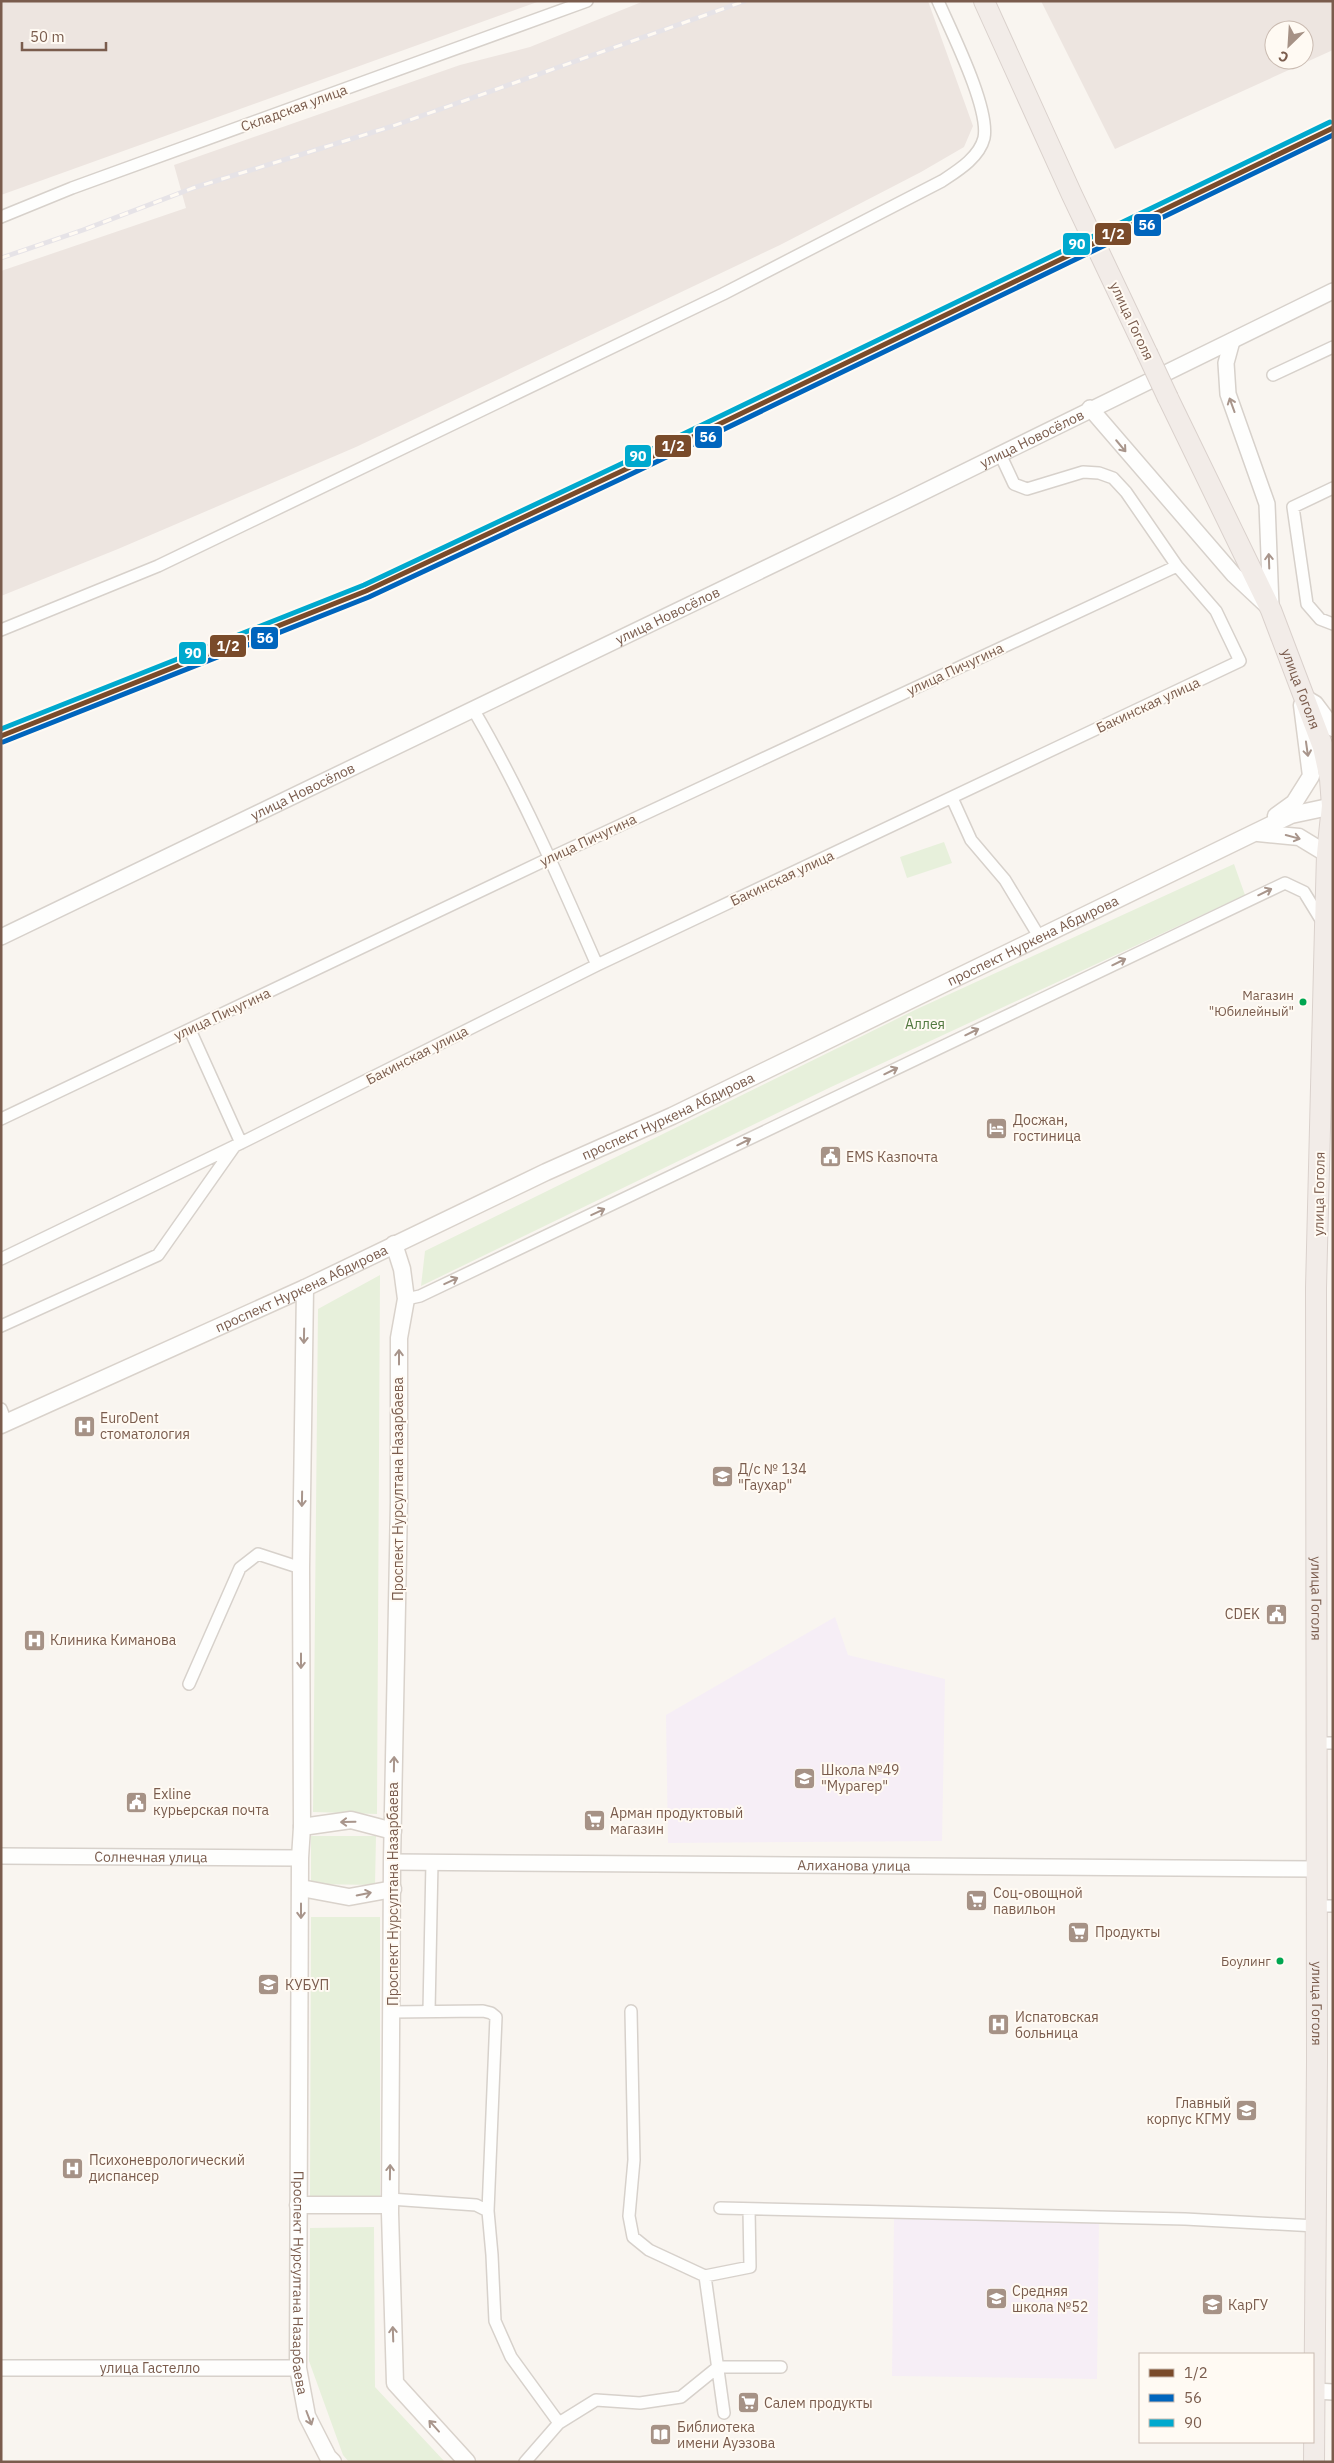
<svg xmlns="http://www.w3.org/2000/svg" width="1334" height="2463" viewBox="0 0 1334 2463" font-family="'IBM Plex Sans',sans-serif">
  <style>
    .industrial { fill: #ede5e0; fill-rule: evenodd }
    .education { fill: #f6eef6 }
    .green { fill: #e7f0db }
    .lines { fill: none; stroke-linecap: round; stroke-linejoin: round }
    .minor-casing { stroke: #d7d1cb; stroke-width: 14 }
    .tertiary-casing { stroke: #d7d1cb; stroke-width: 18 }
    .secondary-casing { stroke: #d9d2cb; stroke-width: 19 }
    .trunk-casing { stroke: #dad1cc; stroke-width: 22 }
    .minor { stroke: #fefefd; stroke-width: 11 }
    .tertiary { stroke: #fefefd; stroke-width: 15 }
    .secondary { stroke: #fefefd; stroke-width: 16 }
    .trunk { stroke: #f2ece8; stroke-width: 20 }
    .rail-casing { stroke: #e6e3e7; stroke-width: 5 }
    .rail { stroke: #fffaf3; stroke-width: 3; stroke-dasharray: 9; stroke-linecap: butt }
    .trunk-bridge-casing { stroke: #dad1cc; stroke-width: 22; stroke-linecap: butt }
    .trunk-bridge { stroke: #f2ece8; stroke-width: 20 }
    .rail-1-casing { stroke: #fffaf3; stroke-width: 9 }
    .rail-2-casing { stroke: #fffaf3; stroke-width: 9 }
    .rail-3-casing { stroke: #fffaf3; stroke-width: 9 }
    .rail-1 { stroke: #7a4b2a; stroke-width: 5 }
    .rail-2 { stroke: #0065bd; stroke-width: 5 }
    .rail-3 { stroke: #00a9ce; stroke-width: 5 }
    .oneway { stroke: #a8958b }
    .bus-dot { fill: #00a651; stroke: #fffaf3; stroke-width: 2 }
    .labels { text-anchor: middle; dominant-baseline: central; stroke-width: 4; stroke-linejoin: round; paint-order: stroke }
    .bus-label { font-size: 13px; fill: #7a5c4d; stroke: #fffaf3; text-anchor: end }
    .street-label { font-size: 14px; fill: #7a5c4d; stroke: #fffaf3 }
    .park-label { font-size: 14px; fill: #537a41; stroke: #fffaf3 }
    .poi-label { font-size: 14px; fill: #7a5c4d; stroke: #fffaf3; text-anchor: start }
    .line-badge { stroke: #fffaf3; stroke-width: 2 }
    .badge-label { font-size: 14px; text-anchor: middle; font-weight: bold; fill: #fff }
  </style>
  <rect width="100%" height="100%" fill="#f9f5f0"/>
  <path class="industrial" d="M1,1H540L1,195Z
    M644,1H928L973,126L964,147L921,172L780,245L356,447L118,549L1,596V271L186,208L174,165L460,65L530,47Z
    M1041,1H1333V50L1115,149ZM1274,30H1304V60H1274Z"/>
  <path class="education" d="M835,1617L848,1655L945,1679L942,1841L668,1843L666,1715Z
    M894,2219L1099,2221L1097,2379L892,2376Z"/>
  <path class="green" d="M944,842L952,863L907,878L900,857Z
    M1234,864L1245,895L831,1087L421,1286L425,1251L917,1009Z
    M380,1275L377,1814L313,1812L318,1309Z
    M311,1836H376L375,1885L311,1884Z
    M311,1917H380V2198L310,2197Z
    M374,2227L375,2387L445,2462H349L343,2455L309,2361L310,2228Z"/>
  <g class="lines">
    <defs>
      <path id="minor" d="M1,217L72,188L587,1
        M1273,375L1333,347
        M1333,488L1293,507L1307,604L1320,619L1333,624
        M1,630L158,566L723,294L942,181C957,171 979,158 984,138C990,108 951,31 938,1
        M473,709C521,791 559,878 597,965
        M952,798L971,840L1005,880L1040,938
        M190,1030L241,1143
        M1,1119L550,858L1177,566
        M1,1259L241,1143L597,965L1240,661L1216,611L1177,566L1126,492L1113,478L1099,473L1083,472L1027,489L1014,484L1000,454
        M406,1299L420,1296L1285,883L1304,892L1323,923
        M1,1326L158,1255L234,1147
        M1,1409L6,1422
        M189,1684L240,1568L258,1554L301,1568
        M1317,1743H1333
        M1317,1906H1333
        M429,2011L432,1862
        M631,2011L634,2160L629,2216L633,2237L649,2250L705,2276
        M392,2012L483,2011L491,2013L496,2017L488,2211
        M390,2199L476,2205L488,2211L492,2255L495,2321L511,2357L559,2423
        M720,2208L1185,2219L1316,2226
        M724,2413L705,2276L750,2267L749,2209
        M525,2462L559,2423L596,2400L640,2403L681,2397L718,2367H781"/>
      <g id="tertiary">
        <path d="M1232,341L1226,363L1228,394L1267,504L1271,606"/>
        <path d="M1090,408L1234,575L1265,604"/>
        <path id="s1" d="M1,937L901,503L1333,291"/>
        <path id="s2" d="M1,1856L300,1858"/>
        <path id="s3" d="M392,1862L1317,1869"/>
        <path id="s4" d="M1,2368H298"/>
        <path d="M1315,2391L1333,2392"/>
      </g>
      <g id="secondary">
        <path d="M1305,698L1315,704L1333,728"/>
        <path d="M1276,816L1294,803L1311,776L1302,705"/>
        <path d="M1258,833L1299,837L1327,854"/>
        <path d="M394,1244L402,1269L406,1299L399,1338V1502L392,1862L390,2213L395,2383L467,2462"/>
        <path id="s5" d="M305,1288L301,1568L302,1827L300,1858L298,2368L307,2416L328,2457L333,2462"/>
        <path id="s6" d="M1,1425L305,1288L546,1172L672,1116L1291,815L1333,806"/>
        <path d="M302,1827L351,1820L393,1831"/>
        <path d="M301,1888L349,1897L393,1889"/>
        <path d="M298,2205H390"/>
      </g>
      <g id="trunk">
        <path d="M984,1L1072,195L1147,353"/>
        <path id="s7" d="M1168,398L1271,610L1323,747L1330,779L1332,806L1327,854L1325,927L1316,1288L1317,2061L1314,2462"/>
      </g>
    </defs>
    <use href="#minor" class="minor-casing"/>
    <use href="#tertiary" class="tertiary-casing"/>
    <use href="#secondary" class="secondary-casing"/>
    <use href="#trunk" class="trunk-casing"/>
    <use href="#minor" class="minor"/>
    <use href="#tertiary" class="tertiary"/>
    <use href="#secondary" class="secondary"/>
    <use href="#trunk" class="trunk"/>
    <defs>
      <path id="rail" d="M1,258L83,230L193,188L393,126L745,1"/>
    </defs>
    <use href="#rail" class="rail-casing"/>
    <use href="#rail" class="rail"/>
    <defs>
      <path id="trunk-bridge" d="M1147,353L1168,398"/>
    </defs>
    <use href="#trunk-bridge" class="trunk-bridge-casing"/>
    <use href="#trunk-bridge" class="trunk-bridge"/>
    <defs>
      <path id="rail-1" d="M1,736L366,591L622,471L1333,128"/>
      <path id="rail-2" d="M3,742L369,597L625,477L1333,135"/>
      <path id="rail-3" d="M1,729L364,585L619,465L1330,122"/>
    </defs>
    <use href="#rail-1" class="rail-1-casing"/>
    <use href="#rail-2" class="rail-2-casing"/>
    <use href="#rail-3" class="rail-3-casing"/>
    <use href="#rail-1" class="rail-1"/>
    <use href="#rail-2" class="rail-2"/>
    <use href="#rail-3" class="rail-3"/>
  </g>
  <defs><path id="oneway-shaft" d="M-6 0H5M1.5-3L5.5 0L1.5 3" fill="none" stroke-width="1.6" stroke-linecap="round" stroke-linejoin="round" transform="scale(1.25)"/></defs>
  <g class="oneway">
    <use href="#oneway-shaft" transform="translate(1232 405) rotate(-110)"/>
    <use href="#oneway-shaft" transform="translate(1121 446) rotate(50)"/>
    <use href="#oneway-shaft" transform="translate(1269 561) rotate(-92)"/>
    <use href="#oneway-shaft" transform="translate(1307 749) rotate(82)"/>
    <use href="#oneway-shaft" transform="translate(1293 837) rotate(15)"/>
    <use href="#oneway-shaft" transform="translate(1265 892) rotate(-26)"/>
    <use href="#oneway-shaft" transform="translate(1119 962) rotate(-26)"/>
    <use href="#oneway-shaft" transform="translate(972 1032) rotate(-26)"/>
    <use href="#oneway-shaft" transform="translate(891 1071) rotate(-26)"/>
    <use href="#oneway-shaft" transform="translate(744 1142) rotate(-26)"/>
    <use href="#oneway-shaft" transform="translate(598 1212) rotate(-25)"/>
    <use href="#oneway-shaft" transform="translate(451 1281) rotate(-25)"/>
    <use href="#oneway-shaft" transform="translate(304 1336) rotate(91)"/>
    <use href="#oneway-shaft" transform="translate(399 1357) rotate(-90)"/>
    <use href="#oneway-shaft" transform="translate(302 1499) rotate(91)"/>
    <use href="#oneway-shaft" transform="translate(301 1661) rotate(90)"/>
    <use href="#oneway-shaft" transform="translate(394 1764) rotate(-89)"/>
    <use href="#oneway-shaft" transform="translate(348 1822) rotate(179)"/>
    <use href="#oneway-shaft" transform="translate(364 1894) rotate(-11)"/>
    <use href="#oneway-shaft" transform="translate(301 1911) rotate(90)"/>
    <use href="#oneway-shaft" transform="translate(390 2172) rotate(-89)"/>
    <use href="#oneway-shaft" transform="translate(393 2334) rotate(-92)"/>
    <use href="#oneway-shaft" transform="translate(309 2418) rotate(69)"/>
    <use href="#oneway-shaft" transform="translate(434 2426) rotate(-132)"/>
  </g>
  <defs>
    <symbol id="hotel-square" viewBox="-11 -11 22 22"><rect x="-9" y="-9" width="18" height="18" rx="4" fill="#a69286" stroke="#fffaf3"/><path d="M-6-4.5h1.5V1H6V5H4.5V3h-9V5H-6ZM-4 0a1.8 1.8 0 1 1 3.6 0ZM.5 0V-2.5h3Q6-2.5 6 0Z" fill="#fff"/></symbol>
    <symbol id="civic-square" viewBox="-11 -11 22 22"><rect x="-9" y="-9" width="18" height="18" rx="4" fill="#a69286" stroke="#fffaf3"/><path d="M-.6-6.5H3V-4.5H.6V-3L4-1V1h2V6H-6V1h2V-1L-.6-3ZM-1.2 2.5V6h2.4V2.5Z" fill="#fff"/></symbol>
    <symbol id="hospital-square" viewBox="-11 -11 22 22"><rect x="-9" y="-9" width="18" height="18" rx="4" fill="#a69286" stroke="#fffaf3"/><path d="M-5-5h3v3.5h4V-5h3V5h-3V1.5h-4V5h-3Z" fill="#fff"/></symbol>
    <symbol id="school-square" viewBox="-11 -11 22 22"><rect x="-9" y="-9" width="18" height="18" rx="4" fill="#a69286" stroke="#fffaf3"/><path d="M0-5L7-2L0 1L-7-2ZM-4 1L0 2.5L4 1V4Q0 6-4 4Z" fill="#fff"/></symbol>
    <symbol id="supermarket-square" viewBox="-11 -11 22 22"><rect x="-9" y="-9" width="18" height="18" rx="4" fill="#a69286" stroke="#fffaf3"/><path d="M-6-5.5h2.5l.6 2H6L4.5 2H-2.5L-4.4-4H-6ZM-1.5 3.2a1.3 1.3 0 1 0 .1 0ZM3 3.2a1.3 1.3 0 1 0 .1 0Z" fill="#fff"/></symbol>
    <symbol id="university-square" viewBox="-11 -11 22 22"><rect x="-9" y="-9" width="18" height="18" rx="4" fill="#a69286" stroke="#fffaf3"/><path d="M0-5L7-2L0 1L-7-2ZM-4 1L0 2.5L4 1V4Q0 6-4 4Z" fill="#fff"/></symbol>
    <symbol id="library-square" viewBox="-11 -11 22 22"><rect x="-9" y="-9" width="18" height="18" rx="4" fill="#a69286" stroke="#fffaf3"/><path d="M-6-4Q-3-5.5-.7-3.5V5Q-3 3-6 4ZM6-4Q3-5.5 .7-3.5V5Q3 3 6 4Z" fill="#fff"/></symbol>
  </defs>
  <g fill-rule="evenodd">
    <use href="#hotel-square" x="984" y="1116" width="25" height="25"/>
    <use href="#civic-square" x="818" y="1144" width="25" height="25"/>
    <use href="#hospital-square" x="72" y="1414" width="25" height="25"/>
    <use href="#school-square" x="710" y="1464" width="25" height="25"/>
    <use href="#civic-square" x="1264" y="1602" width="25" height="25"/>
    <use href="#hospital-square" x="22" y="1628" width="25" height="25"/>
    <use href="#school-square" x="792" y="1766" width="25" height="25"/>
    <use href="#civic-square" x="124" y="1790" width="25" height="25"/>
    <use href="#supermarket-square" x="582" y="1808" width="25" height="25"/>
    <use href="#supermarket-square" x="964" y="1888" width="25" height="25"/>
    <use href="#supermarket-square" x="1066" y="1920" width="25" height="25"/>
    <use href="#university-square" x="256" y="1972" width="25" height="25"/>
    <use href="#hospital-square" x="986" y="2012" width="25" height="25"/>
    <use href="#university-square" x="1234" y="2098" width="25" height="25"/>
    <use href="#hospital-square" x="60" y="2156" width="25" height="25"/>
    <use href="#school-square" x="984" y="2286" width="25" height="25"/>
    <use href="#university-square" x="1200" y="2292" width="25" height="25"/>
    <use href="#supermarket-square" x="736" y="2390" width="25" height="25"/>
    <use href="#library-square" x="648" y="2422" width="25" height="25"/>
  </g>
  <g class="bus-dot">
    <circle cx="1303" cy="1002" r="4.5"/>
    <circle cx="1280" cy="1961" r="4.5"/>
  </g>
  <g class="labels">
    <g class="bus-label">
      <text x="1294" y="995">Магазин<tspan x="1294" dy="16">"Юбилейный"</tspan></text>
      <text x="1271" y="1961">Боулинг</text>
    </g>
    <g class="street-label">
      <text transform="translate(294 108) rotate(-20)">Складская улица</text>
      <text transform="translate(1132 321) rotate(65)">улица Гоголя</text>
      <text stroke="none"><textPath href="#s1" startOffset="1145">улица Новосёлов</textPath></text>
      <text stroke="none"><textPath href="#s1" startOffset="740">улица Новосёлов</textPath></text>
      <text transform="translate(955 669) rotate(-25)">улица Пичугина</text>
      <text stroke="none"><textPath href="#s7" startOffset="320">улица Гоголя</textPath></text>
      <text transform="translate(1148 705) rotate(-25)">Бакинская улица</text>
      <text stroke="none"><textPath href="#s1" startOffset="335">улица Новосёлов</textPath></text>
      <text transform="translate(588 840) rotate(-25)">улица Пичугина</text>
      <text transform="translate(782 878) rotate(-25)">Бакинская улица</text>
      <text stroke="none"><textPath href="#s6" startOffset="1140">проспект Нуркена Абдирова</textPath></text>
      <text transform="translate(222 1014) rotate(-25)">улица Пичугина</text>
      <text transform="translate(417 1055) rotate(-27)">Бакинская улица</text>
      <text stroke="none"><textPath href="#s6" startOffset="735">проспект Нуркена Абдирова</textPath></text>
      <text transform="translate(1319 1194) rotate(-89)">улица Гоголя</text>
      <text stroke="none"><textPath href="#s6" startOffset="330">проспект Нуркена Абдирова</textPath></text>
      <text transform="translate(398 1489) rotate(-90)">Проспект Нурсултана Назарбаева</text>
      <text stroke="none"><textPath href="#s7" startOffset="1235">улица Гоголя</textPath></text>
      <text stroke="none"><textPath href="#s2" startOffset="150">Солнечная улица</textPath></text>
      <text stroke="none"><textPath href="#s3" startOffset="462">Алиханова улица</textPath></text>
      <text transform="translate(393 1894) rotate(-90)">Проспект Нурсултана Назарбаева</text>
      <text stroke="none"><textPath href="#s7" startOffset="1640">улица Гоголя</textPath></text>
      <text stroke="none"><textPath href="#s5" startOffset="995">Проспект Нурсултана Назарбаева</textPath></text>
      <text stroke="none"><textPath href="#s4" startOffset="149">улица Гастелло</textPath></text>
    </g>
    <g class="park-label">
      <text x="925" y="1024">Аллея</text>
    </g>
    <g class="poi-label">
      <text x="1013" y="1120">Досжан,<tspan x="1013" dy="16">гостиница</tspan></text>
      <text x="846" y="1157">EMS Казпочта</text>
      <text x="100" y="1418">EuroDent<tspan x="100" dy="16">стоматология</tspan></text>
      <text x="738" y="1469">Д/с № 134<tspan x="738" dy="16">"Гаухар"</tspan></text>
      <text x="1260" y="1614" text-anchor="end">CDEK</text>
      <text x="50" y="1640">Клиника Киманова</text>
      <text x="821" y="1770">Школа №49<tspan x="821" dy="16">"Мурагер"</tspan></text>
      <text x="153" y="1794">Exline<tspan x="153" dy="16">курьерская почта</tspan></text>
      <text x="610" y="1813">Арман продуктовый<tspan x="610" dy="16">магазин</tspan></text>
      <text x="993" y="1893">Соц-овощной<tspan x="993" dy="16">павильон</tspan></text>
      <text x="1095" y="1932">Продукты</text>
      <text x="285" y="1985">КУБУП</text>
      <text x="1015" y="2017">Испатовская<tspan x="1015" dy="16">больница</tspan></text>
      <text x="1231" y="2103" text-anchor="end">Главный<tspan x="1231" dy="16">корпус КГМУ</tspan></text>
      <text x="89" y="2160">Психоневрологический<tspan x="89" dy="16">диспансер</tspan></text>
      <text x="1012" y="2291">Средняя<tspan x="1012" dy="16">школа №52</tspan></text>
      <text x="1228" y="2305">КарГУ</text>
      <text x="764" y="2403">Салем продукты</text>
      <text x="677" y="2427">Библиотека<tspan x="677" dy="16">имени Ауэзова</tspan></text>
    </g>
  </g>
  <g class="line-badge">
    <rect x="1133" y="213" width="29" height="24" rx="5" fill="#0065bd"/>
    <rect x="1094" y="222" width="38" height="24" rx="5" fill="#7a4b2a"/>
    <rect x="1062" y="232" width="29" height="24" rx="5" fill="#00a9ce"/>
    <rect x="694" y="425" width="29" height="24" rx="5" fill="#0065bd"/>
    <rect x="654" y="434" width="38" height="24" rx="5" fill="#7a4b2a"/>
    <rect x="624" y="444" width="28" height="24" rx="5" fill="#00a9ce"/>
    <rect x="250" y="626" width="29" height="24" rx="5" fill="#0065bd"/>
    <rect x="209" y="634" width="38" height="24" rx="5" fill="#7a4b2a"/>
    <rect x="178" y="641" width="29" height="24" rx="5" fill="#00a9ce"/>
  </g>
  <g class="badge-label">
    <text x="1147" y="230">56</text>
    <text x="1113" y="239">1/2</text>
    <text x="1077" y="249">90</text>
    <text x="708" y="442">56</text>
    <text x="673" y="451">1/2</text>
    <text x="638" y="461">90</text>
    <text x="265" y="643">56</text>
    <text x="228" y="651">1/2</text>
    <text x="193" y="658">90</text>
  </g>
  <rect width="1334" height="2463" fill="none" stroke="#7a5c4d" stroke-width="5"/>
  <rect x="1139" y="2353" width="175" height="90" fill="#fffaf3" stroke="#cabbb1"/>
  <rect x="1149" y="2369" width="25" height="8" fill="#7a4b2a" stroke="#cabbb1"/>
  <text x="1184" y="2378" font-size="15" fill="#7a5c4d">1/2</text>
  <rect x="1149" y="2394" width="25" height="8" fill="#0065bd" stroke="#cabbb1"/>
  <text x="1184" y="2403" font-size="15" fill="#7a5c4d">56</text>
  <rect x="1149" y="2419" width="25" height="8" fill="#00a9ce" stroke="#cabbb1"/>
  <text x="1184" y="2428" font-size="15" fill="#7a5c4d">90</text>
  <g transform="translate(1289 45) rotate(205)"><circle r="24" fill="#fffaf3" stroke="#cabbb1"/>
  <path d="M0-4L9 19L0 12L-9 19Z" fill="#a69286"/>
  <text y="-8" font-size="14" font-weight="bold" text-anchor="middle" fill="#7a5c4d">С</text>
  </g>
  <path d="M22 42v8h84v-8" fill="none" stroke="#7a5c4d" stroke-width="2.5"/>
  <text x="30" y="42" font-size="15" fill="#7a5c4d" stroke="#fffaf3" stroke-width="4" paint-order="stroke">50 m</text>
</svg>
